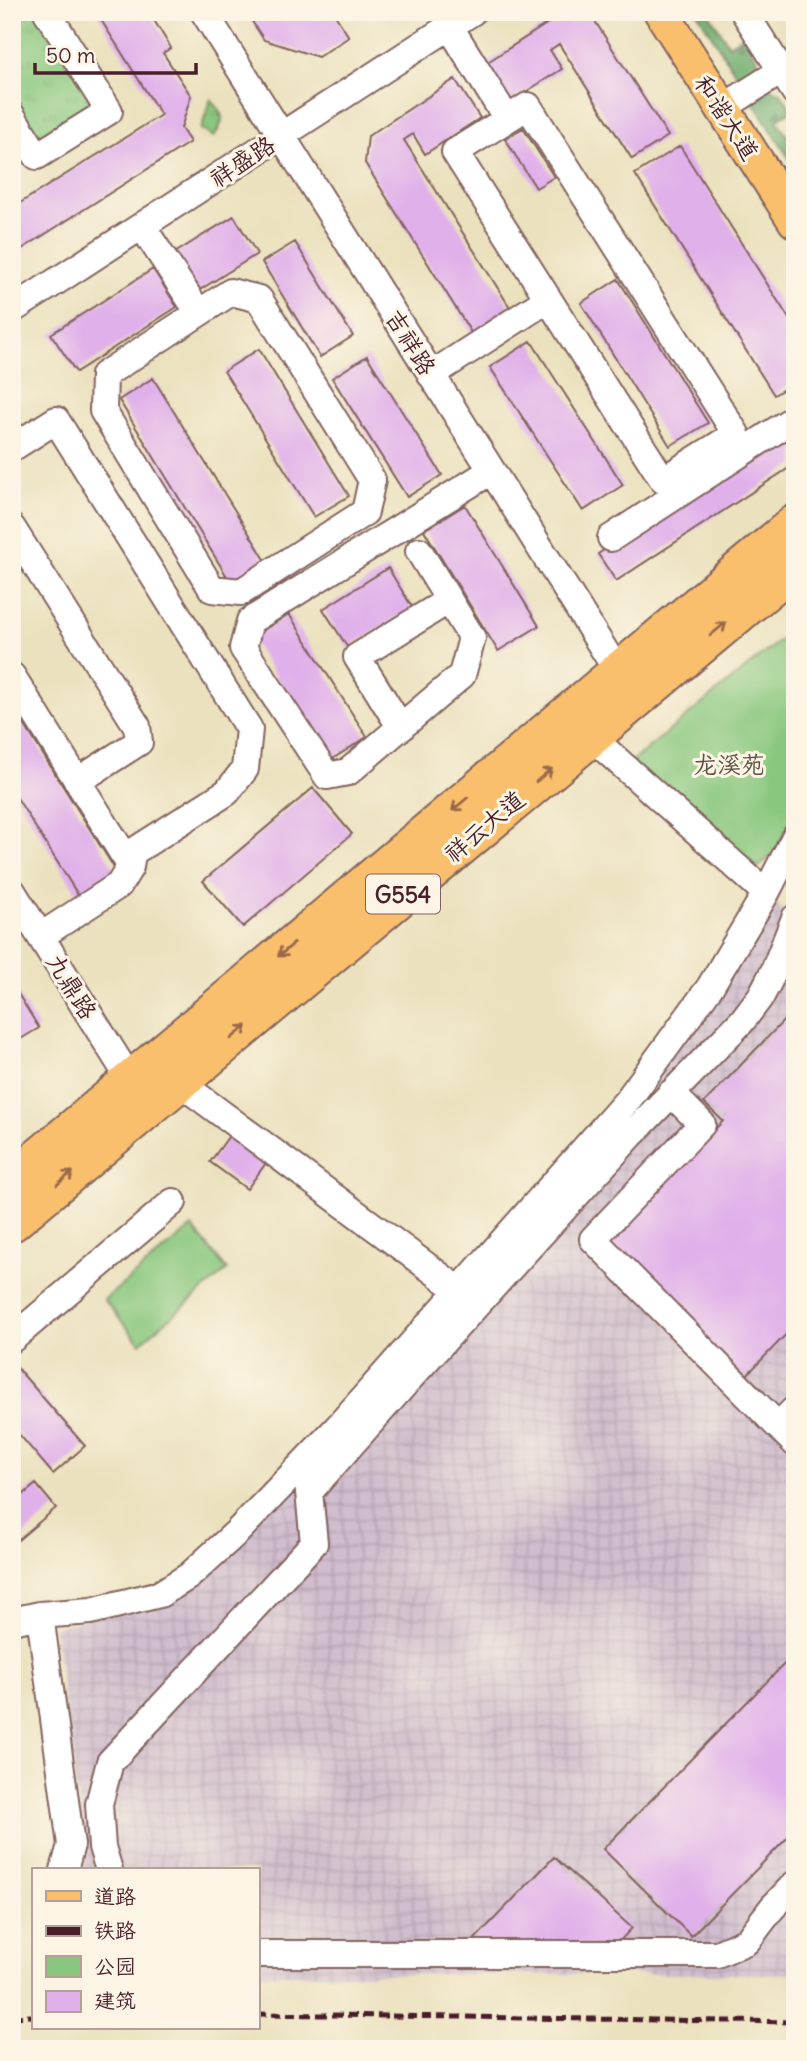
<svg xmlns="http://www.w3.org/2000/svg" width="807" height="2061" viewBox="0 0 807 2061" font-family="Delius,'LXGW WenKai TC',sans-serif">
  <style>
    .industrial { fill: url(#industrial-grid) }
    .grass { fill: url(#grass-tufts); stroke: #6a7354; stroke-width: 2 }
    .forest { fill: url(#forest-firs); stroke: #5c664c; stroke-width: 2 }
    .park { fill: #89c77e; stroke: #6a7354; stroke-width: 2 }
    .building { fill: #e0b0ea }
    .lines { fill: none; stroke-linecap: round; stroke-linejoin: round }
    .minor-casing { stroke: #82635e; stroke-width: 30 }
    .major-casing { stroke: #82635e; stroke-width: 37 }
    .highway-casing { stroke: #82635e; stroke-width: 42 }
    .minor { stroke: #fff; stroke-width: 26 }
    .major { stroke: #f9bf6d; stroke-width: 33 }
    .highway { stroke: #f9bf6d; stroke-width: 38 }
    .rail { stroke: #4a1f2b; stroke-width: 5; stroke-dasharray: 10 5; stroke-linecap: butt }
    .oneway { stroke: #996749 }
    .labels { text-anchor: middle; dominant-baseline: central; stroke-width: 6; stroke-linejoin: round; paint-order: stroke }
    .shield { fill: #fcf5e5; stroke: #7f5f63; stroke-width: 2 }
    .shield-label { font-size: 23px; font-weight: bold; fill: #4a1f2b }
    .street-label { font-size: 24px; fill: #4a1f2b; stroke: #fcf5e5 }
    .park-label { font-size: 24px; fill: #5d5144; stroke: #fcf5e5 }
  </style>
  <defs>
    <pattern id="industrial-grid" width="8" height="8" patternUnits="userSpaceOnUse" patternTransform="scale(1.75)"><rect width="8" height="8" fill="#d0bdcd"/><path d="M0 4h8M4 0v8" fill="none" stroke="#b4a2b0"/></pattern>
    <pattern id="grass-tufts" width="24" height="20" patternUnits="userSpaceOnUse" patternTransform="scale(1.75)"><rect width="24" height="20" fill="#89c77e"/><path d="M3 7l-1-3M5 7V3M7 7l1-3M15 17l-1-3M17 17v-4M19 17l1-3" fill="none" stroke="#78aa6d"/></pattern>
    <pattern id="forest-firs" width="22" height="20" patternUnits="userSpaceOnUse" patternTransform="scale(1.75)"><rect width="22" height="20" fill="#6eac6d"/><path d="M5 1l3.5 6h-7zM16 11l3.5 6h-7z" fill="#5c8b5a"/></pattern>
  </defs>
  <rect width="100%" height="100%" fill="#fcf5e5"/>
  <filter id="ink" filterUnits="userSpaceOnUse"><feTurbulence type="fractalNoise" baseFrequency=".0143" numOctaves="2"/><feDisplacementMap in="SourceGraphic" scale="14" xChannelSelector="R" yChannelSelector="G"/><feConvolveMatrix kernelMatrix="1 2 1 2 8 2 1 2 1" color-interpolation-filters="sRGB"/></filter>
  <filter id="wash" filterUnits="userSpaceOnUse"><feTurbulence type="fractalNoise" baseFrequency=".00686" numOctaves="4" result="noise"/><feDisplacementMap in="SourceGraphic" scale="28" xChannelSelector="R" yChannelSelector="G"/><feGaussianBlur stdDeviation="1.57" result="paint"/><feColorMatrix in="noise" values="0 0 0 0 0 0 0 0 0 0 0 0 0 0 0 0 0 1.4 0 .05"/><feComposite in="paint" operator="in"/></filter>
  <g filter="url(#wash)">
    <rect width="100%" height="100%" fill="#ebe1be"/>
    <path class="industrial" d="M770,896L795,924V1974H257V1870H82L87,1849L74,1777L54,1627L165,1599L499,1255Z"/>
    <path class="grass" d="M12,12H39L94,100L38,136L12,95Z
      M211,99C224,117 226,118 214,137L201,129Z"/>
    <path class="forest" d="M697,12H708L729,45L743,36L759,62L737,76Z
      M770,88L781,93L792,110L777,120L795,148V167L751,99Z"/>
    <path class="park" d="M795,628V812L777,850L758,868L631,762Z
      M192,1227L227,1270L140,1343L104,1300Z"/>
    <g id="blocks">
      <path class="building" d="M96,12H149L171,48L163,53L191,96L181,128L190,142L14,254L12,208L161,115Z
        M246,12H333L349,37L318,57L264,40Z
        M565,12H577L593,18L668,136L632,159L559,44L550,50L562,69L505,105L480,67Z
        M455,79L480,118L425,154L413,134L404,140L511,309L472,334L365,163L368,136Z
        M523,128L554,177L536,188L505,139Z
        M680,146L795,328V382L774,395L635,174Z
        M234,216L257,254L193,294L170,256Z
        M295,242L353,336L320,357L262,262Z
        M153,269L177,307L76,372L51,334Z
        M618,279L708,423L670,446L581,303Z
        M531,341L623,485L583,511L490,367Z
        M259,349L349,496L314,517L224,371Z
        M367,356L442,475L407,497L332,378Z
        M153,378L266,561L231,583L119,400Z
        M795,426V464L616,581L598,554Z
        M465,505L539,626L498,651L424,530Z
        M388,568L412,607L348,648L323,609Z
        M289,614L367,737L329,761L251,638Z
        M12,705L118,874L80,898L12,790Z
        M313,788L352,834L243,927L203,881Z
        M12,984L39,1028L12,1044Z
        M795,1009V1325L744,1378L605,1243L723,1121L704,1103Z
        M229,1136L266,1163L247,1189L210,1162Z
        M12,1362L85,1446L53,1474L12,1426Z
        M36,1484L56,1508L12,1545V1504Z
        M795,1653V1830L691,1936L603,1849Z
        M554,1857L632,1928L615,1946L471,1943Z"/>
    </g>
  </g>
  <g filter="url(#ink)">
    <use href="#blocks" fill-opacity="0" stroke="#82635e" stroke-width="2"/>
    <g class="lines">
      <defs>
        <path id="minor" d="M204,12L618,672
          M744,12L795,92
          M450,27L507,119
          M528,106L736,434L663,480L455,152Z
          M721,109L781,71
          M12,116L37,156L109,111L47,12
          M142,226L199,313
          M231,292L259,299L372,480L365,512L241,592L212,589L103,411L104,375Z
          M12,310L472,12
          M431,375L548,299
          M12,448L56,420L249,729L245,769L227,792L125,857L12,676
          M12,528L137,726L139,742L78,781
          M611,538L795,418
          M419,551L472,638L462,675L348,772L327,776L243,648L250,621L491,471
          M401,728L357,657L449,600
          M590,736L766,893
          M12,891L131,1081
          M41,936L119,885L130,867L132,853
          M179,1082L459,1290
          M671,1093L702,1124L593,1239L778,1426
          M12,1339L173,1202
          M795,1409L778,1426L795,1443
          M40,1615L71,1845L64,1870
          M12,1621L40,1615L91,1611L160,1594L189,1576L237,1532L337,1428L627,1101L710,987L766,893L795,837
          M109,1870L102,1847L99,1804L110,1762L314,1543L309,1492L411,1377L632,1134L742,1021L761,996L774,971L795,918
          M257,1954H717L747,1941L772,1908L795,1884"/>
        <path id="major" d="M661,12L795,221"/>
        <path id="highway" d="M12,1180L795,524
          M12,1222L795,566"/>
      </defs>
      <use href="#minor" class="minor-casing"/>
      <use href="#major" class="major-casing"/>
      <use href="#highway" class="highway-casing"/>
      <use href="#minor" class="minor"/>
      <use href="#major" class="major"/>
      <use href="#highway" class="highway"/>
      <path class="rail" d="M257,2014L795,2022
        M12,2017L33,2016"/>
    </g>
    <defs><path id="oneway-shaft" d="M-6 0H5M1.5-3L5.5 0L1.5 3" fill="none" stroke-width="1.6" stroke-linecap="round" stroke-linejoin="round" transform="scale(1.75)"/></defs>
    <g class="oneway">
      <use href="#oneway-shaft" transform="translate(718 629) rotate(-40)"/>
      <use href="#oneway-shaft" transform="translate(544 775) rotate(-40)"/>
      <use href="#oneway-shaft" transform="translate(460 804) rotate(140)"/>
      <use href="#oneway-shaft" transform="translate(286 950) rotate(140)"/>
      <use href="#oneway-shaft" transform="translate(239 1032) rotate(-40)"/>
      <use href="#oneway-shaft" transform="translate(65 1178) rotate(-40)"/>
    </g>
  </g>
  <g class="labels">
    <rect class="shield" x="366" y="874.5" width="74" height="39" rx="5"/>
    <g class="shield-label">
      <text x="403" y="894">G554</text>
    </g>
    <g class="street-label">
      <text transform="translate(727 117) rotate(57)">和谐大道</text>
      <text transform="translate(242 161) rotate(-33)">祥盛路</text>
      <text transform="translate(411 342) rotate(58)">吉祥路</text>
      <text transform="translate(484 826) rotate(-40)">祥云大道</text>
      <text transform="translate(72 986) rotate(58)">九鼎路</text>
    </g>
    <g class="park-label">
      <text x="729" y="764">龙溪苑</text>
    </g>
  </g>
  <rect width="807" height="2061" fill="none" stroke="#fcf5e5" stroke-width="42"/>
  <rect x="32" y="1868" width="228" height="161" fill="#fcf5e5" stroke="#b59f9b" stroke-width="2"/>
  <rect x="46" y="1891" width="35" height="10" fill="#f9bf6d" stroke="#b59f9b" stroke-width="2"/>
  <text x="94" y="1904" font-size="21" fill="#4a1f2b">道路</text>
  <rect x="46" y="1926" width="35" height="10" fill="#4a1f2b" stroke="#b59f9b" stroke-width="2"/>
  <text x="94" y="1938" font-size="21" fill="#4a1f2b">铁路</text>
  <rect x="46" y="1956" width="35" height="21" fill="#89c77e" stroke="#b59f9b" stroke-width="2"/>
  <text x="94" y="1974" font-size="21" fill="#4a1f2b">公园</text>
  <rect x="46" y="1991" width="35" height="21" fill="#e0b0ea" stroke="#b59f9b" stroke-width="2"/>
  <text x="94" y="2008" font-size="21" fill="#4a1f2b">建筑</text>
  <path d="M35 63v10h161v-10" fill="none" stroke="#4a1f2b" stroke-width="3.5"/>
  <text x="46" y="63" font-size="21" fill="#4a1f2b" stroke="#fcf5e5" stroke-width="5" paint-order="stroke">50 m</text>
</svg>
